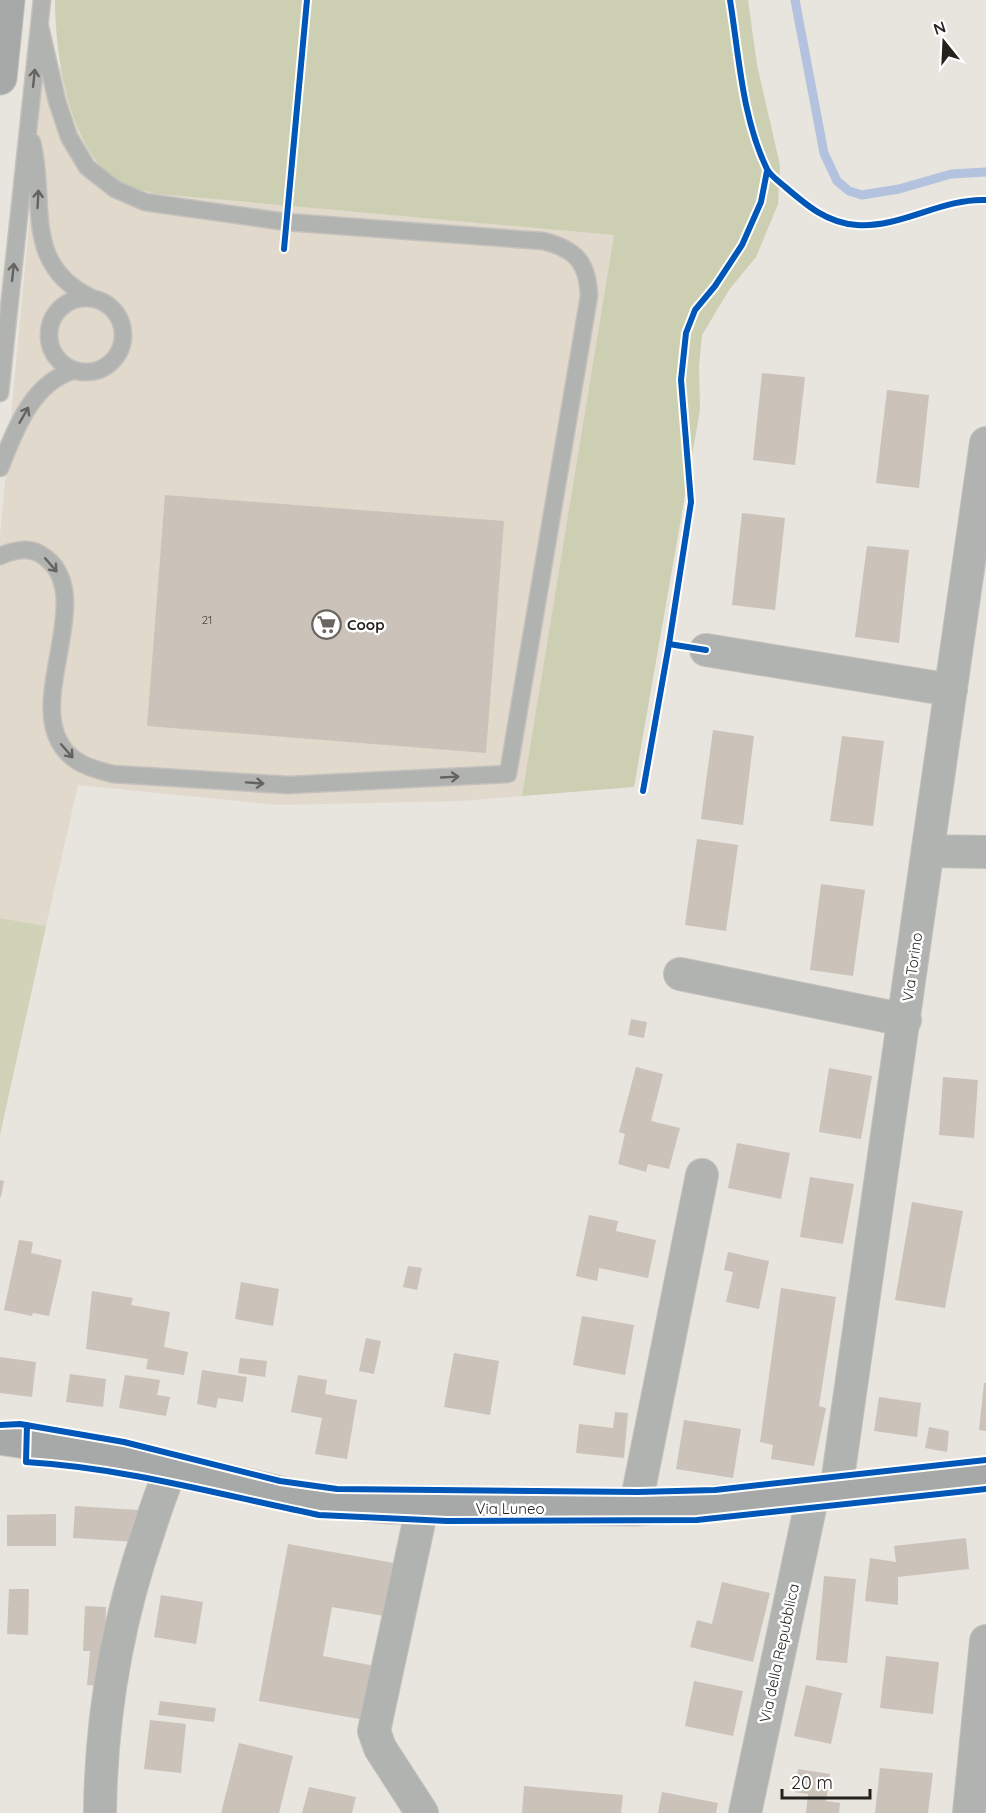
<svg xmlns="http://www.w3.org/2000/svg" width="986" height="1813" viewBox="0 0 986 1813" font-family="Quicksand,sans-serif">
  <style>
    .built { fill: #e2d9cd }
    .green { fill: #d1d3b8 }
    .forest { fill: #cccfb1 }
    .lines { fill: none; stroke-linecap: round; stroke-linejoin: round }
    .stream { stroke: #b3c2de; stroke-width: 9 }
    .building { fill: #cbc2b9 }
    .lane-casing { stroke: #c4c1bc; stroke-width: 19 }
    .street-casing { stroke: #c4c1bc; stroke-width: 34 }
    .secondary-casing { stroke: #c4c1bc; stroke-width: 35 }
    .lane { stroke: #b1b3b1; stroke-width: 16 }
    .street { stroke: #b1b3b1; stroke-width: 32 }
    .secondary { stroke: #a7a8a8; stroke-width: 33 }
    .cycleway-casing { stroke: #fff; stroke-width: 10 }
    .cycleway { stroke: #0057b8; stroke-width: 6 }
    .oneway { stroke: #646360 }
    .labels { text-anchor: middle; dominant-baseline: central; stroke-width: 5; stroke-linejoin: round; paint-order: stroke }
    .number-label { font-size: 12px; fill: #4e4a45 }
    .poi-label { font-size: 15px; font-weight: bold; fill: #25221e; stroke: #fff; text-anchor: start }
    .street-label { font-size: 15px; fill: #25221e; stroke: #fff }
  </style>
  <rect width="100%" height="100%" fill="#e8e4de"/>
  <path class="built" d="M61,67L76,122L158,194L614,235L522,796L461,801L278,805L78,785L46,926L0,918V536L43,73Z"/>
  <path class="green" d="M0,918L46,926L0,1135Z"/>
  <path class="forest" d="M55,0H748L757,65L780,165L778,204L756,257L729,290L702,335L699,366L700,410L634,787L522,796L614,235L158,194C147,191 132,189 122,183C69,155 55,54 55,0Z"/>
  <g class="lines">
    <path class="stream" d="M795,0L824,153L837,181L849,191L862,195L899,189L951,174L986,172"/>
  </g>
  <path class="building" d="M762,373L805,377L795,465L753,460Z
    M887,390L929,395L919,488L876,483Z
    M165,495L504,521L486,753L147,726Z
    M742,513L785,518L775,610L732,605Z
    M867,546L909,550L899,643L855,637Z
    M713,730L754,736L743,825L701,819Z
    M842,736L884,741L873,826L830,821Z
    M697,839L738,845L726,931L685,925Z
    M821,884L865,890L853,976L810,970Z
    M631,1019L647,1022L644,1038L628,1035Z
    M636,1067L663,1074L651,1121L680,1128L669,1169L648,1164L646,1172L618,1164L625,1134L619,1132Z
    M829,1068L872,1076L861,1139L819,1132Z
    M943,1077L978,1080L974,1138L939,1135Z
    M737,1143L790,1153L781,1199L728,1188Z
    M810,1177L854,1184L843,1244L800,1237Z
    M0,1180L4,1181L1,1197H0Z
    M912,1202L963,1211L945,1308L895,1300Z
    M589,1215L618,1221L616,1231L656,1240L648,1278L599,1268L597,1281L576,1276Z
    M19,1240L33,1242L31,1253L62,1260L49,1316L33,1313L32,1316L4,1310Z
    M728,1252L769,1261L759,1309L726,1302L733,1272L724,1270Z
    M408,1266L422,1268L417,1290L403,1287Z
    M241,1282L279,1289L273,1326L235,1319Z
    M781,1288L836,1297L819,1406L826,1408L814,1466L771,1459L773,1445L760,1442Z
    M92,1291L133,1298L131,1305L170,1312L164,1347L188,1352L184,1375L146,1369L148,1359L86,1349Z
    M582,1316L634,1325L625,1375L573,1365Z
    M366,1338L381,1341L374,1374L359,1371Z
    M454,1353L499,1361L490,1415L444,1407Z
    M0,1357L36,1362L32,1397L0,1393Z
    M240,1358L267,1361L265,1377L238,1373Z
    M202,1370L247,1377L243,1402L218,1398L216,1408L197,1404Z
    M70,1374L106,1379L103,1407L66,1402Z
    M125,1375L160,1380L157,1395L170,1397L166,1416L119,1408Z
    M298,1375L327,1380L325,1394L357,1400L347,1459L315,1454L322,1418L291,1412Z
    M984,1383H986V1431L979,1430Z
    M879,1397L921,1403L917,1437L874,1431Z
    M615,1412L628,1413L624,1458L576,1453L579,1424L613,1428Z
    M684,1420L741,1429L733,1478L676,1469Z
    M929,1427L949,1431L947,1452L925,1448Z
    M75,1506L138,1510L136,1542L73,1538Z
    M56,1514V1546H7V1515Z
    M966,1538L969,1569L898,1577V1605L865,1601L870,1558L896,1562L894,1546Z
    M288,1544L394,1563L384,1616L332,1607L323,1656L375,1666L365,1720L259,1701Z
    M824,1576L856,1579L847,1663L816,1660Z
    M722,1582L770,1593L753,1662L690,1647L697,1620L712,1624Z
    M9,1589H29L28,1635L7,1634Z
    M161,1595L203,1602L196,1644L154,1637Z
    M85,1606L106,1607L104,1686L87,1685L90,1651H83Z
    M886,1656L939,1662L933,1714L880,1708Z
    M694,1681L743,1691L733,1736L685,1726Z
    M806,1685L842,1693L831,1744L794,1736Z
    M160,1701L216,1708L214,1722L158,1715Z
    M150,1720L186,1724L181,1773L144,1769Z
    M239,1743L293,1756L279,1813H221Z
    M880,1768L933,1773L928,1813H875Z
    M798,1769L830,1774L826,1801L840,1803L839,1813H806L808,1794L794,1792Z
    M524,1786L623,1795L621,1813H522Z
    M309,1787L356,1797L352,1813H302Z
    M662,1792L718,1803L716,1813H658Z"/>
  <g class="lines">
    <defs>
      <path id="lane" d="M32,142C47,201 21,265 92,298
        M49 335a37 37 0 1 1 74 0a37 37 0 1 1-74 0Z
        M0,393L42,0
        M0,468C15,430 32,382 75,370
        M0,556C17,549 31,546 46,558C95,596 30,693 60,743C71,763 92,769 113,774L288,785L508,774L589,296C588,263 576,249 543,241L286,222L145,202L115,189L87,167L69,137L57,101L40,27"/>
      <path id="street" d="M706,650L951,690
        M929,851L986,852
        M680,974L905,1020
        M836,1491L986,443
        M635,1509L702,1175
        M100,1813C101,1718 117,1623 148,1533C155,1511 162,1489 172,1468
        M422,1813L380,1748L374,1731L422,1508
        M745,1813L813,1494
        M969,1813L986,1641"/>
      <path id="secondary" d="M0,78L8,0
        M0,1438L129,1457L310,1500L390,1507L635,1509L813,1494L986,1474"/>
    </defs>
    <use href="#lane" class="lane-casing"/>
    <use href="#street" class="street-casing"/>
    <use href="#secondary" class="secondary-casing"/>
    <use href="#lane" class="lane"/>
    <use href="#street" class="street"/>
    <use href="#secondary" class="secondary"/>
    <defs>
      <path id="cycleway" d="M730,0C739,55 742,118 767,169C770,175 777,180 783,185C805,204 826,223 857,225C901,228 942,198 986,200
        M284,249L307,0
        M706,650L669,644L691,502L681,380L686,333L695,310L715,286L742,245L761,202L767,171
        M643,791L669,644
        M0,1425L20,1424L124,1442L280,1481L337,1489L638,1492L715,1490L986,1460
        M27,1425L26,1462C126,1468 221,1495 319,1515L447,1521L697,1520L986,1489"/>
    </defs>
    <use href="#cycleway" class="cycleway-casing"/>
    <use href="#cycleway" class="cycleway"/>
  </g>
  <defs><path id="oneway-shaft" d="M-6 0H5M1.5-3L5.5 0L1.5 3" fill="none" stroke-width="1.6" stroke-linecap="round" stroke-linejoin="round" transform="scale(1.5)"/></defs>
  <g class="oneway">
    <use href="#oneway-shaft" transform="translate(34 78) rotate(-84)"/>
    <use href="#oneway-shaft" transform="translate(38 199) rotate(-87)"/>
    <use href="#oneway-shaft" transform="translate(13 272) rotate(-84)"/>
    <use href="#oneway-shaft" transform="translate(24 415) rotate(-60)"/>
    <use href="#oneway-shaft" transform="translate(51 565) rotate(49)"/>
    <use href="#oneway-shaft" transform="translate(67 751) rotate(49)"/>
    <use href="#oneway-shaft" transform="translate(450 777) rotate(-3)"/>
    <use href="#oneway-shaft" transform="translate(255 783) rotate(4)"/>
  </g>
  <defs>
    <symbol id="supermarket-ring" viewBox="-11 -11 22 22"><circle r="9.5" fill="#fff" stroke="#696661" stroke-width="1.5"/><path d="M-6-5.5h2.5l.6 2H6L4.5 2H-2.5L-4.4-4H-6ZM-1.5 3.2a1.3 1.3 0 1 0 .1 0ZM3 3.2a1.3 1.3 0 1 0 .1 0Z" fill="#696661"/></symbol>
  </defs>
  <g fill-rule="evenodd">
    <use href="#supermarket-ring" x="310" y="608" width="33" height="33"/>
  </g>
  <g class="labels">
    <g class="number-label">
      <text x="207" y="619">21</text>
    </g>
    <g class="poi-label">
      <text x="347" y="624">Coop</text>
    </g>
    <g class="street-label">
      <text transform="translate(912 967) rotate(-82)">Via Torino</text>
      <text x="510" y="1508">Via Luneo</text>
      <text transform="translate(779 1653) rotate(-78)">Via della Repubblica</text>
    </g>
  </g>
  <g transform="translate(944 42) rotate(342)" stroke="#ffffff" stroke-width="4.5" paint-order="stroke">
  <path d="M0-4.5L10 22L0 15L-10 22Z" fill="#25221e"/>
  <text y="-9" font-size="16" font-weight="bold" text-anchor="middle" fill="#25221e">N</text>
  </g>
  <path d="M782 1789v9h88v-9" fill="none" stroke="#25221e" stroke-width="3"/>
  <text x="791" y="1789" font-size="18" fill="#25221e" stroke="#ffffff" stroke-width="4.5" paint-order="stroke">20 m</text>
</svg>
